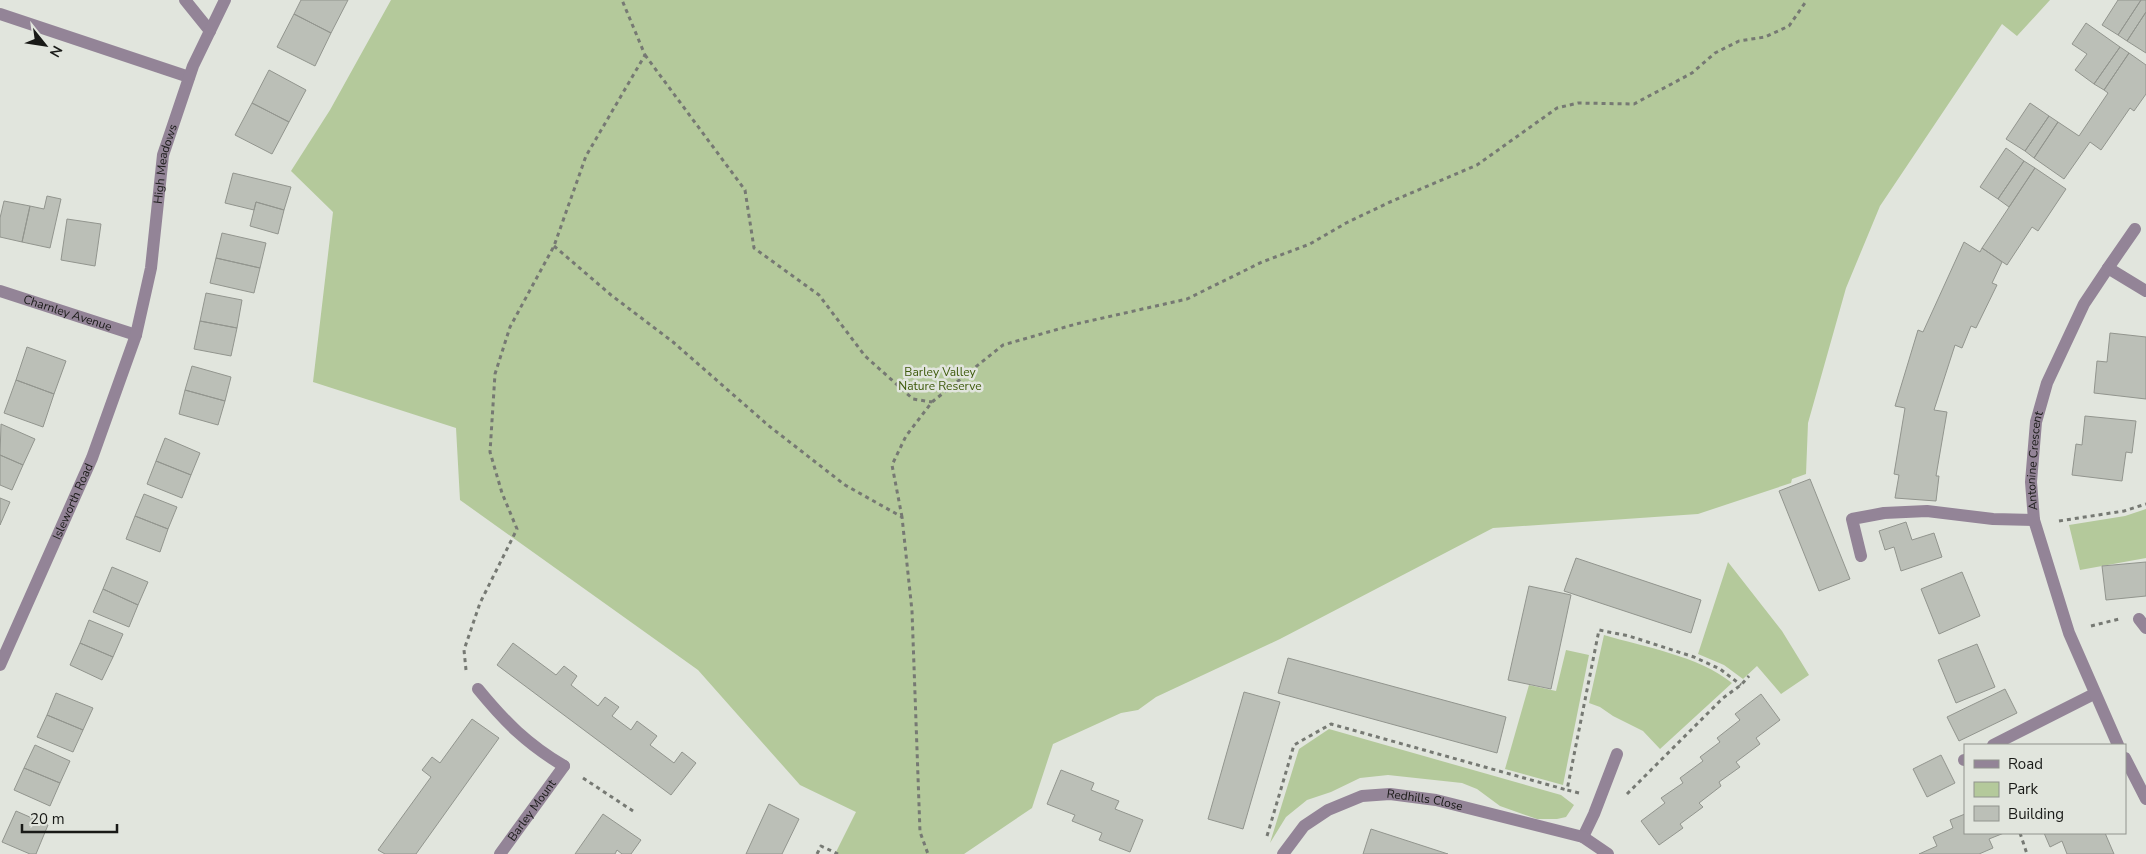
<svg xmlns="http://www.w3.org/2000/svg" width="2146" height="854" viewBox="0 0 2146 854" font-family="'Nunito Sans',sans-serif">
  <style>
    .green { fill: #b4c99b }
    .building { fill: #bbbfb7; stroke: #92958e }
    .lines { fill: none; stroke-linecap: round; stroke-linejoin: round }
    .path { stroke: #767973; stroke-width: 3; stroke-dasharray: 4 4; stroke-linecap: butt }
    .lane { stroke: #938497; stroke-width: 12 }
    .street { stroke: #938497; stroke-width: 12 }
    .labels { text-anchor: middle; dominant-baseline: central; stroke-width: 5; stroke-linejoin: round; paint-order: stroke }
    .street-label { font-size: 12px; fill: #191a17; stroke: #e1e5dd }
    .park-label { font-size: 12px; fill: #3d590a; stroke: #e1e5dd }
  </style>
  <rect width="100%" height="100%" fill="#e1e5dd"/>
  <path class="green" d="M391,0H2050L2017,36L2002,24L1880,206L1846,288L1808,423L1806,474L1792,479L1791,483L1698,514L1493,528L1280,639L1156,697L1138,710L1121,713L1053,744L1032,808L964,854H835L856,812L800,785L698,670L460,500L456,428L313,382L333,212L291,171L330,110Z
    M2146,509V558L2080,570L2069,525L2125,516Z
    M1728,562L1782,631L1809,675L1781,694L1757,666L1743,679L1724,665L1698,654Z
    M1604,635C1644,647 1699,656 1732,683L1660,749L1643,731L1613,716L1600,707L1589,703Z
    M1566,650L1589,655L1563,785L1505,769L1529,685L1556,691Z
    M1329,729L1561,795L1574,805L1566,817L1557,819H1537L1500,806L1477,789L1462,783L1388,775L1360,778L1331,792L1307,800L1286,817L1270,843L1299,749Z"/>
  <path class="building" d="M301,0H348L331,33L294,14Z
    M2118,0H2141L2118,35L2102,25Z
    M2141,0H2146V12L2127,41L2118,35Z
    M2146,12V53L2127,41Z
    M294,14L331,33L315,66L277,47Z
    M2086,23L2120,47L2094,84L2075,70L2087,54L2072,44Z
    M2120,47L2129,53L2104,90L2094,84Z
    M2129,53L2146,65V94L2134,111L2130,108L2101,150L2090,142L2064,179L2034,158L2058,122L2079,136L2108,93L2104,90Z
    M269,70L306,90L289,122L252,103Z
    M252,103L289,122L272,154L235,135Z
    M2030,103L2049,116L2025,151L2006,139Z
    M2049,116L2058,122L2034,158L2025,151Z
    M2006,148L2024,161L1998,199L1980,187Z
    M2024,161L2035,168L2009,207L1998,199Z
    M2035,168L2066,189L2038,231L2032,227L2007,265L1982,248Z
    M233,173L291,187L284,210L256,202L254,210L225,203Z
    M47,196L61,199L50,248L22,242L30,206L44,209Z
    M4,201L30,206L22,242L0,237V218Z
    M256,202L284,210L278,234L250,226Z
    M67,219L101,224L95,266L61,260Z
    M222,233L266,243L260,268L216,258Z
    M1964,242L1980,252L1982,248L2002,262L1992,283L1997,285L1976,328L1971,326L1962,348L1955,345L1934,410L1947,412L1936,476H1939L1936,501L1895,498L1899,475L1894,474L1905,408L1895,406L1918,330L1923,332Z
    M216,258L260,268L254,293L210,283Z
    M206,293L242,300L237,328L200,321Z
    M200,321L237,328L231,356L194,349Z
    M2110,333L2146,337V399L2094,393L2097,361L2107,362Z
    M27,347L66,361L54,394L16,380Z
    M192,366L231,377L225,401L185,390Z
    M16,380L54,394L43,427L4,413Z
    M185,390L225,401L218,425L179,414Z
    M2085,416L2136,421L2132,453L2126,452L2122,481L2072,475L2076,444L2082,445Z
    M1,424L35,439L23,465L0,455Z
    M165,438L200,453L191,475L156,461Z
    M0,455L23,465L12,490L0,485Z
    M156,461L191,475L182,498L147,484Z
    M1810,479L1850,579L1819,591L1779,491Z
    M144,494L177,507L168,529L135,516Z
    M0,498L10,502L0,525Z
    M135,516L168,529L160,552L126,539Z
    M1906,522L1912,540L1934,533L1942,557L1901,571L1894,547L1885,550L1879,531Z
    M1576,558L1701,600L1691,633L1564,591Z
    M2146,562V596L2106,600L2102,566Z
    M112,567L148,582L138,605L103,589Z
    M1962,572L1980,616L1939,634L1921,589Z
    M1529,586L1571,595L1551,689L1508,680Z
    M103,589L138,605L129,627L93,612Z
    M89,620L123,634L113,657L80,643Z
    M80,643L113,657L102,680L70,665Z
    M513,643L556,675L564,666L577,676L571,685L598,706L605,697L619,707L612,716L631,730L637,721L657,736L650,745L674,763L682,752L696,763L671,795L497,665Z
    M1977,644L1995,687L1956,703L1938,660Z
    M1288,658L1506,717L1497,753L1278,693Z
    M2005,689L2017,713L1959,741L1947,717Z
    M1244,692L1280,702L1243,829L1208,819Z
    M56,693L93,708L83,730L47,715Z
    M1761,694L1780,720L1756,738L1760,744L1736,762L1740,767L1719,782L1721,786L1699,803L1703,807L1680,824L1683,828L1659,845L1641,821L1665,803L1661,798L1683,783L1680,778L1703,761L1700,757L1720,742L1717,738L1740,720L1735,714Z
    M47,715L83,730L73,752L37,737Z
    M472,719L499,738L416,854H385L378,850L431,777L422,770L432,757L440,763Z
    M35,745L70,761L60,783L24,768Z
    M1941,755L1955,783L1927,797L1913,769Z
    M24,768L60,783L50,806L14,790Z
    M1061,770L1094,783L1091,790L1119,801L1115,809L1143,820L1130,852L1099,840L1102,833L1072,821L1075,815L1047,804Z
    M769,804L799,819L782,854H746Z
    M16,811L48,825L36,854H30L2,842Z
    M603,814L641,840L631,854H622L617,850L615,854H575Z
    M1965,814V833H2004L1989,839L1993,848L1979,854H1919L1937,846L1933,837L1953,828L1950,820Z
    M1371,829L1448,854H1363Z
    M2044,833H2105L2114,854H2067L2062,841L2050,847Z"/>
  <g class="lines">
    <path class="path" d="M645,55L745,190L754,248L819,295L865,356L913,399L932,402
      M554,246L611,295L673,342L769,426L845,485L902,517L912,611L920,832L928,854
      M902,517L892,465L906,436L932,402L1003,345L1076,324L1187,299L1262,262L1310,244L1346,223L1390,202L1477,165L1557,108L1578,103L1634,104L1692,73L1715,53L1739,41L1765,37L1789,26L1807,0
      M2059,521L2124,511L2146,504
      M2091,626L2119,619
      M466,670L464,650L480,603L517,529L502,493L490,452L495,374L510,327L554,246L586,156L645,55L622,0
      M583,778L633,811
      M1579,793L1567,790L1599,630L1629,636L1694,657L1720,669L1741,685
      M1627,794L1723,698L1741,685L1749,676
      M2020,833L2027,854
      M1267,836L1294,745L1331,724L1567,790
      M817,854L821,846L838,854"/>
    <path class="lane" d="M185,0L210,31
      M0,14L189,77
      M1861,556L1852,519L1884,513L1927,511L1993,519L2034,520
      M2139,619L2146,628
      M478,689C505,722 527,744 564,766
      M1993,745L2094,694
      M1964,760H1965"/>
    <g class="street">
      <path d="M2108,268L2135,229"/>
      <path id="s1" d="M0,291L136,335"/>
      <path id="s2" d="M0,665L92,458L136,335L151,268L163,155L193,66L225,0"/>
      <path id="s3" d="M2118,745L2069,633L2034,520L2031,482L2036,422L2047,383L2084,304L2108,268L2146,291"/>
      <path d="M2125,758L2146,799"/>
      <path d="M1583,837L1594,814L1617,754"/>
      <path id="s4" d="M500,854L564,766"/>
      <path id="s5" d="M1283,854L1304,826L1328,810L1362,796L1390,794L1436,800L1583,837L1608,854"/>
    </g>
  </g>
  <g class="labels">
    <g class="street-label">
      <text stroke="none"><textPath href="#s2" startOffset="531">High Meadows</textPath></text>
      <text stroke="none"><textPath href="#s1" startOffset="71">Charnley Avenue</textPath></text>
      <text stroke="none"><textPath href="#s3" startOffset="300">Antonine Crescent</textPath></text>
      <text stroke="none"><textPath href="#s2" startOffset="179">Isleworth Road</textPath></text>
      <text stroke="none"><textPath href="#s5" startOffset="164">Redhills Close</textPath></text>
      <text stroke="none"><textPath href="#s4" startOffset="54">Barley Mount</textPath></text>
    </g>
    <g class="park-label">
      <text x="940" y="372">Barley Valley<tspan x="940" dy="14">Nature Reserve</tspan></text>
    </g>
  </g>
  <rect x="1964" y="744" width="162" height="90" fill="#e1e5dd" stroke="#91948e"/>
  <rect x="1974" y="760" width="25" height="8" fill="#938497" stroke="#91948e"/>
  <text x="2008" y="769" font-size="15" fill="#191a17">Road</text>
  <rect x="1974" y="782" width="25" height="15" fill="#b4c99b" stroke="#91948e"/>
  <text x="2008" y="794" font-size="15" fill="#191a17">Park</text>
  <rect x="1974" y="806" width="25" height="15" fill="#bbbfb7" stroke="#91948e"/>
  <text x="2008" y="819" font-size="15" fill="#191a17">Building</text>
  <g transform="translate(45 45) rotate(120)" stroke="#e1e5dd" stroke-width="4" paint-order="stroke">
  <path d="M0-4L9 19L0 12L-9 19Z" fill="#191a17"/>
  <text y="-8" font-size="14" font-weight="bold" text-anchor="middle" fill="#191a17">N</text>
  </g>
  <path d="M22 824v8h95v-8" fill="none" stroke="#191a17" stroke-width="2.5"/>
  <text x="30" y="824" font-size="15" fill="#191a17" stroke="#e1e5dd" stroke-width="4" paint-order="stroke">20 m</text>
</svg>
